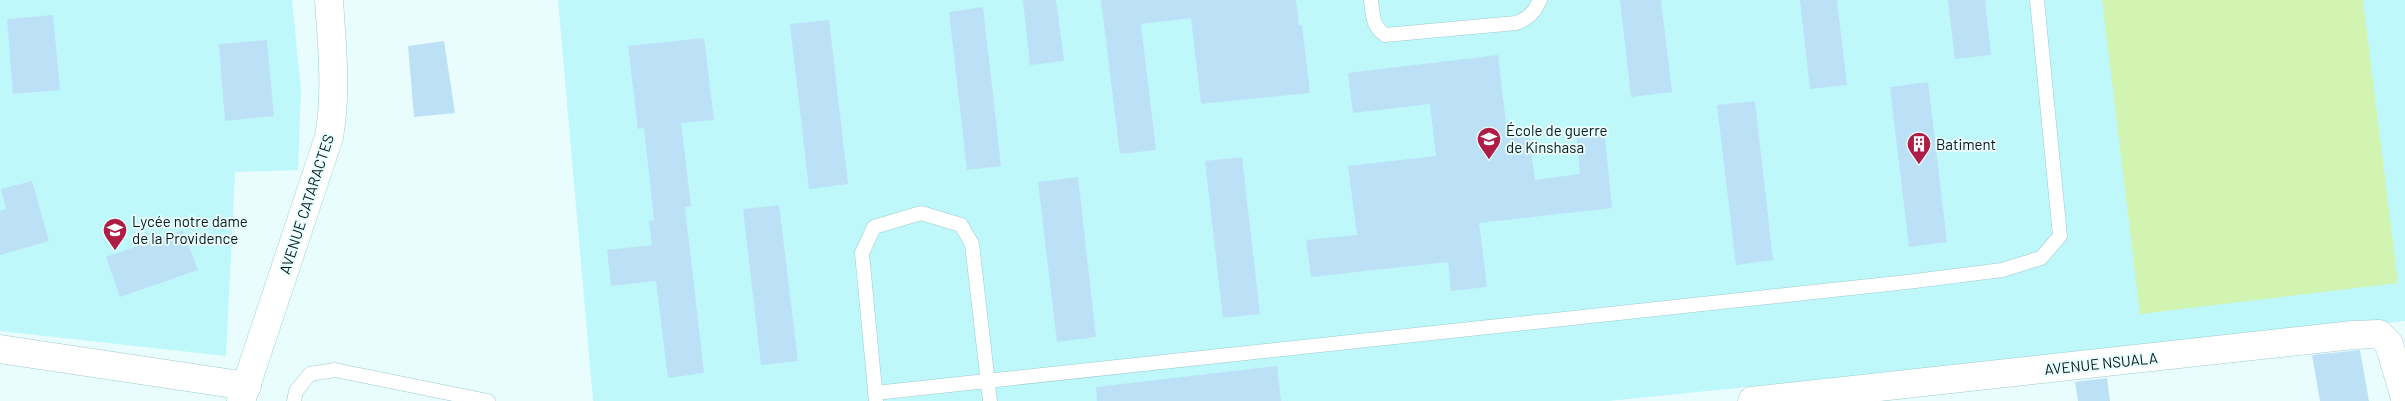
<svg xmlns="http://www.w3.org/2000/svg" width="2405" height="401" viewBox="0 0 2405 401" font-family="Barlow,sans-serif">
  <style>
    .built { fill: #bef8fb }
    .green { fill: #d1f4b2 }
    .building { fill: #bce1f6 }
    .lines { fill: none; stroke-linecap: round; stroke-linejoin: round }
    .lane-casing { stroke: #9dcbcd; stroke-width: 15 }
    .street-casing { stroke: #9dcbcd; stroke-width: 29 }
    .secondary-casing { stroke: #9dcbcd; stroke-width: 29 }
    .lane { stroke: #fff; stroke-width: 14 }
    .street { stroke: #fff; stroke-width: 28 }
    .secondary { stroke: #fff; stroke-width: 28 }
    .labels { text-anchor: middle; dominant-baseline: central; stroke-width: 4; stroke-linejoin: round; paint-order: stroke }
    .poi-label { font-size: 15px; fill: #061819; stroke: #eafdfe; text-anchor: start }
    .street-label { font-size: 15px; fill: #061819; stroke: #eafdfe }
  </style>
  <rect width="100%" height="100%" fill="#eafdfe"/>
  <path class="built" d="M0,0H292L301,90L298,170L235,172L226,356L0,331Z
    M558,0H2405V321L1608,401H593Z"/>
  <path class="green" d="M2102,0H2363L2398,283L2140,314Z"/>
  <path class="building" d="M1023,0H1056L1064,61L1030,65Z
    M1101,0H1296L1299,25H1302L1310,93L1201,104L1191,18L1141,24L1156,150L1120,154Z
    M1620,0H1661L1672,92L1631,97Z
    M1800,0H1837L1847,85L1810,89Z
    M1948,0H1985L1991,55L1955,59Z
    M983,7L1001,166L967,170L949,12Z
    M53,15L60,90L13,94L7,19Z
    M829,20L848,184L809,189L790,24Z
    M704,38L714,120L681,123L691,206L685,207L704,373L668,378L656,281L611,286L607,250L652,245L649,221L654,220L644,128L638,129L628,46Z
    M267,40L274,116L225,121L219,44Z
    M444,41L455,113L414,117L408,46Z
    M1498,55L1507,131L1528,128L1535,180L1580,174L1576,131L1604,128L1612,208L1479,223L1487,287L1451,291L1448,262L1311,277L1306,240L1357,235L1348,166L1436,156L1430,104L1353,113L1348,73Z
    M1928,82L1947,242L1909,247L1890,87Z
    M1755,101L1773,260L1736,265L1717,105Z
    M1242,157L1260,314L1223,318L1205,161Z
    M1078,177L1096,337L1057,342L1038,182Z
    M32,181L49,241L0,255V211L6,209L1,189Z
    M779,205L798,361L761,365L743,209Z
    M183,230L198,270L120,297L106,257Z
    M2360,350L2369,401H2320L2312,355Z
    M1277,366L1281,401H1097L1096,387Z
    M2107,378L2110,401H2078L2075,382Z"/>
  <g class="lines">
    <defs>
      <path id="lane" d="M1371,0C1373,15 1372,26 1385,35L1516,23C1529,18 1534,13 1540,0
        M875,393L1907,282L2002,270L2041,258L2060,236L2037,0
        M294,401L296,391L310,374L335,370L488,401
        M876,401L862,253L874,227L921,213L961,225L972,244L990,401"/>
      <path id="street" d="M0,349L247,386
        M1752,401L2353,335L2379,334L2389,344L2405,398"/>
      <path id="secondary" d="M241,401L329,137C337,91 332,47 329,0"/>
    </defs>
    <use href="#lane" class="lane-casing"/>
    <use href="#street" class="street-casing"/>
    <use href="#secondary" class="secondary-casing"/>
    <use href="#lane" class="lane"/>
    <use href="#street" class="street"/>
    <use href="#secondary" class="secondary"/>
  </g>
  <defs>
    <symbol id="university-pin" viewBox="-11 -11 22 30"><path d="M0 17L-7.5 6A9.5 9.5 0 1 1 7.5 6Z" fill="#af1c45" stroke="#eafdfe"/><path d="M0-5L7-2L0 1L-7-2ZM-4 1L0 2.5L4 1V4Q0 6-4 4Z" fill="#fff"/></symbol>
    <symbol id="building-pin" viewBox="-11 -11 22 30"><path d="M0 17L-7.5 6A9.5 9.5 0 1 1 7.5 6Z" fill="#af1c45" stroke="#eafdfe"/><path d="M-4-6H4V6H1V3H-1V6H-4ZM-2.5-4.3h1.7v1.8h-1.7ZM.8-4.3h1.7v1.8H.8ZM-2.5-1h1.7V.8h-1.7ZM.8-1h1.7V.8H.8Z" fill="#fff"/></symbol>
    <symbol id="school-pin" viewBox="-11 -11 22 30"><path d="M0 17L-7.5 6A9.5 9.5 0 1 1 7.5 6Z" fill="#af1c45" stroke="#eafdfe"/><path d="M0-5L7-2L0 1L-7-2ZM-4 1L0 2.5L4 1V4Q0 6-4 4Z" fill="#fff"/></symbol>
  </defs>
  <g fill-rule="evenodd">
    <use href="#university-pin" x="1475" y="125" width="28" height="38"/>
    <use href="#building-pin" x="1905" y="130" width="28" height="38"/>
    <use href="#school-pin" x="101" y="216" width="28" height="38"/>
  </g>
  <g class="labels">
    <g class="poi-label">
      <text x="1506" y="130">École de guerre<tspan x="1506" dy="17">de Kinshasa</tspan></text>
      <text x="1936" y="144">Batiment</text>
      <text x="132" y="221">Lycée notre dame<tspan x="132" dy="17">de la Providence</tspan></text>
    </g>
    <g class="street-label">
      <text transform="translate(306 204) rotate(-72)">AVENUE CATARACTES</text>
      <text transform="translate(2101 363) rotate(-6)">AVENUE NSUALA</text>
    </g>
  </g>
</svg>
